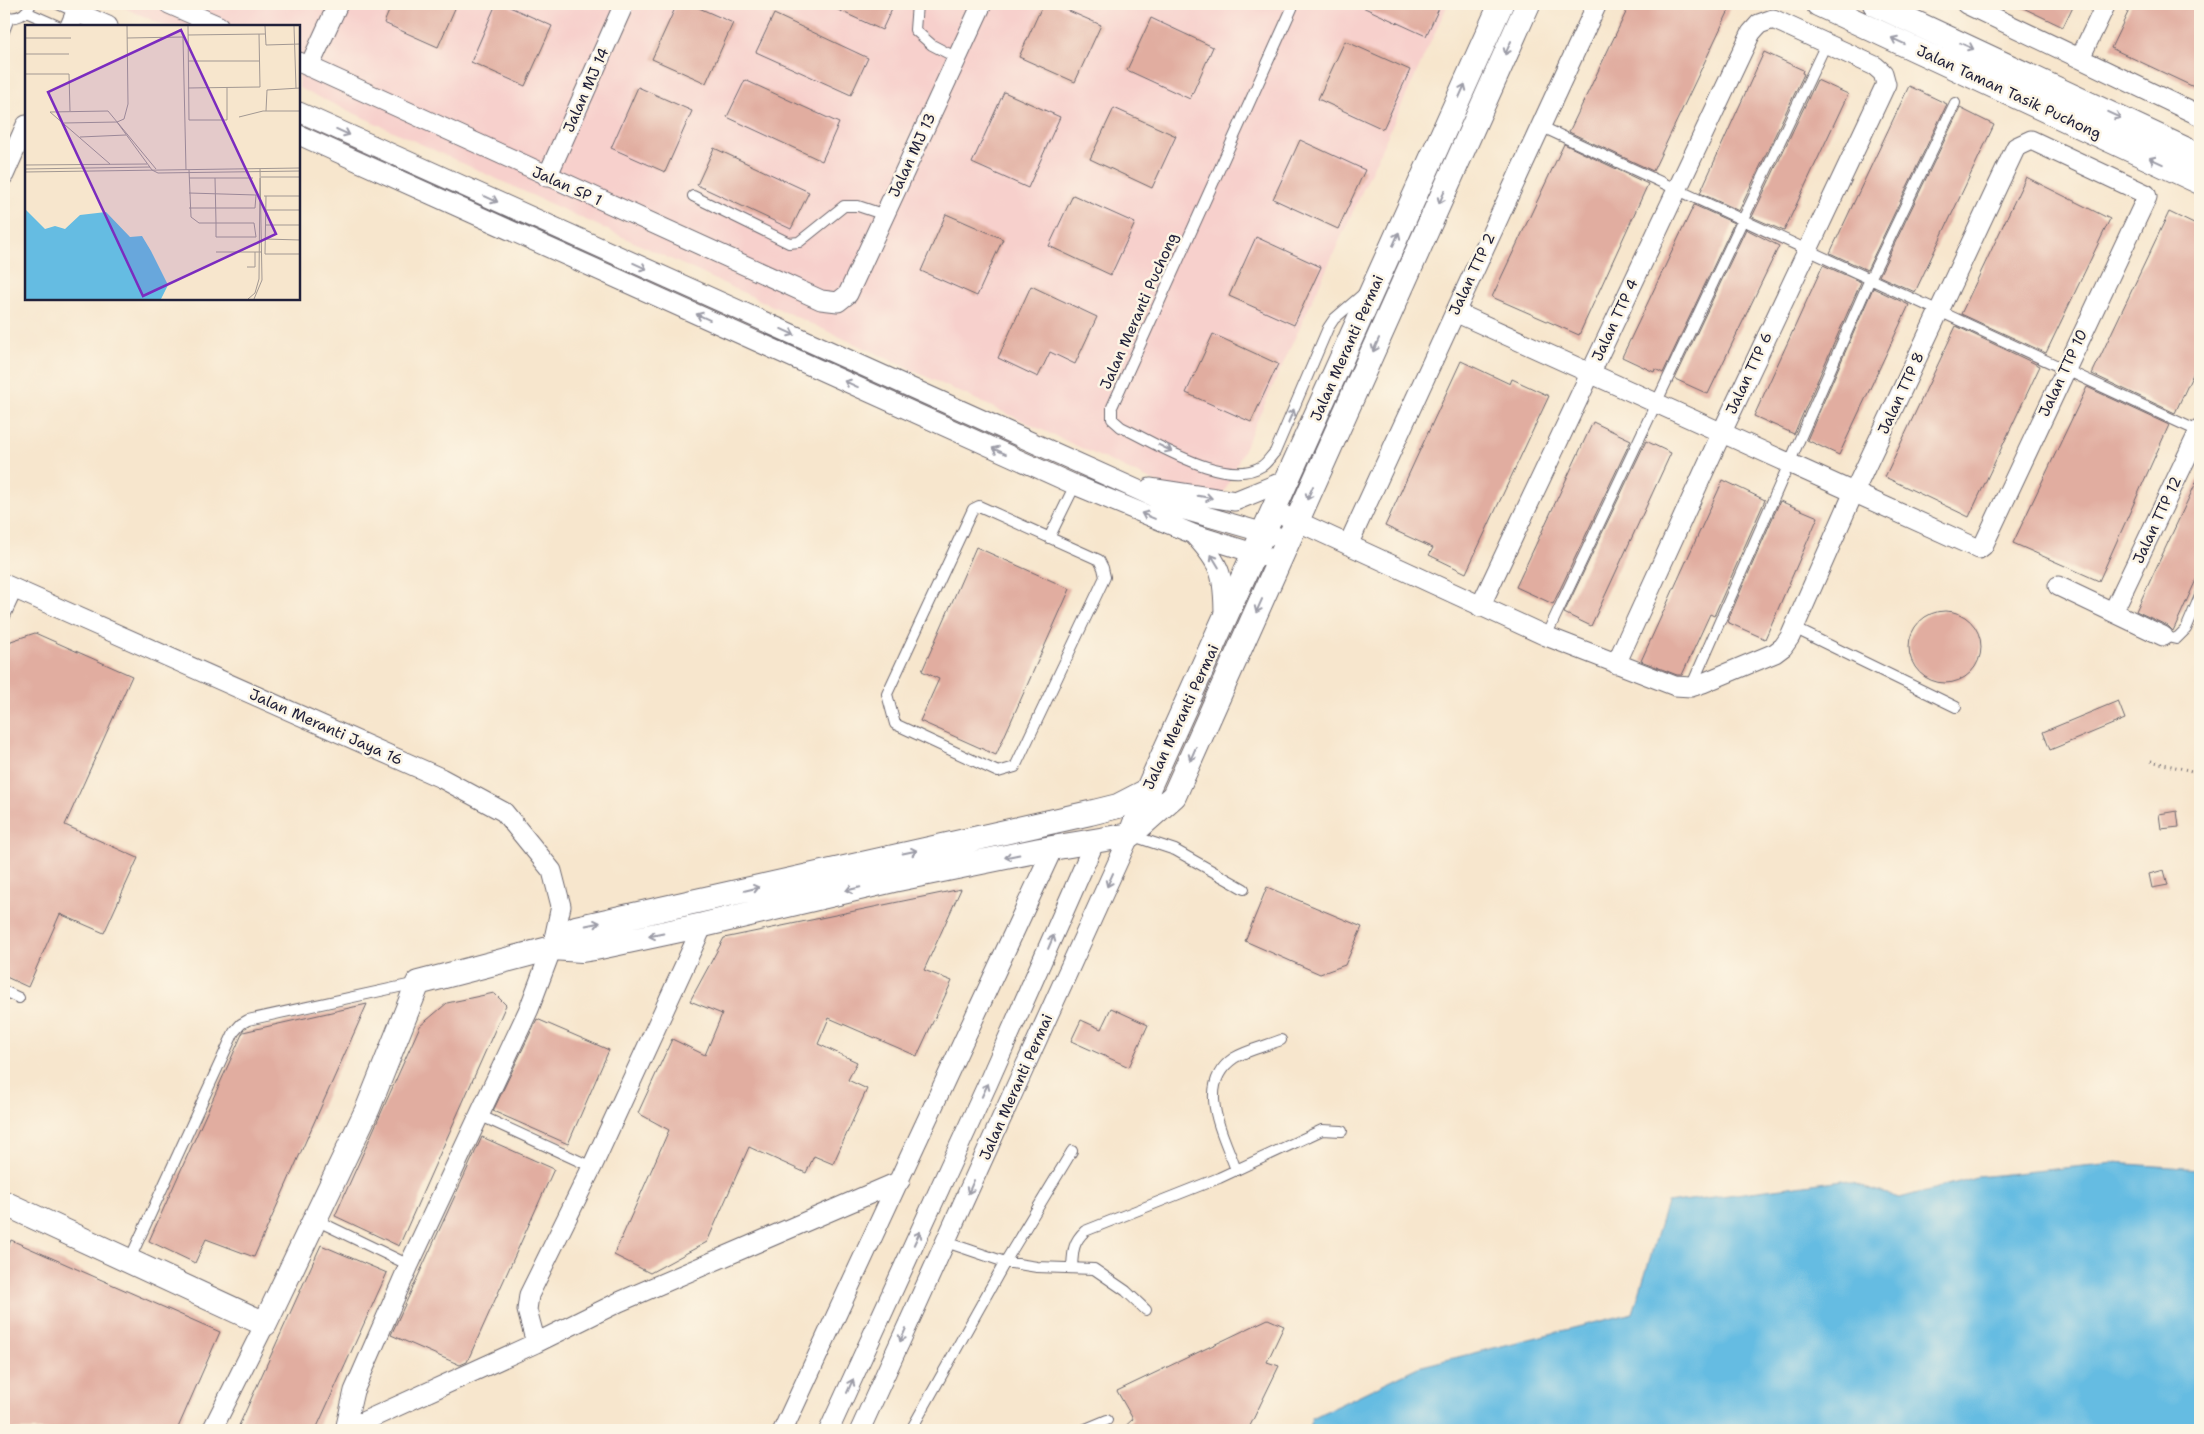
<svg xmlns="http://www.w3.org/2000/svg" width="2204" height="1434" viewBox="0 0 2204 1434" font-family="'Shantell Sans',sans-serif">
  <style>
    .built { fill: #f7d0cc }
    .water { fill: #65bce2; stroke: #446f8e }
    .building { fill: #e1ada0 }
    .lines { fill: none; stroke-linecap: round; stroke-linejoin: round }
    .service-casing { stroke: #6d676e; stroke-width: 12 }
    .minor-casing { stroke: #6d676e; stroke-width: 21 }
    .tertiary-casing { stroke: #6d676e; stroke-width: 26 }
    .path { stroke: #6d676e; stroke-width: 3; stroke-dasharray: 1 4; stroke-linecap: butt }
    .service { stroke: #fff; stroke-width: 10 }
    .minor { stroke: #fff; stroke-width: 19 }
    .tertiary { stroke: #fff; stroke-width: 24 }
    .oneway { stroke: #9c9ca7 }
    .labels { text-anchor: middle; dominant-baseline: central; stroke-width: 5; stroke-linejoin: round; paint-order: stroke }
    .street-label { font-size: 15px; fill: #22223b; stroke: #fcf5e5 }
    .inset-road { fill: none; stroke: #a29893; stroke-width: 1 }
    .view { fill: #7b2cbf; fill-opacity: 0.15; stroke: #7b2cbf; stroke-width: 2.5 }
    .inset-edge { fill: none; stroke: #22223b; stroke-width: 2.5 }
  </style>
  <rect width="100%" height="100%" fill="#fcf5e5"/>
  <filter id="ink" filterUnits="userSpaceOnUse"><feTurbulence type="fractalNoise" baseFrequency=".02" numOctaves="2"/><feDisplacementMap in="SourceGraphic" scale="10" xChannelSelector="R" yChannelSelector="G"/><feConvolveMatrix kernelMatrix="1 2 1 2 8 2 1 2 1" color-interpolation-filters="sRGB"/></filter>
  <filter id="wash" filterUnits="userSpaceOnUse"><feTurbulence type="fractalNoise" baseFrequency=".0096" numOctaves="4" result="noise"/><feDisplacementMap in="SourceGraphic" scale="20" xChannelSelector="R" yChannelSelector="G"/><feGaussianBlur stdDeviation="1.12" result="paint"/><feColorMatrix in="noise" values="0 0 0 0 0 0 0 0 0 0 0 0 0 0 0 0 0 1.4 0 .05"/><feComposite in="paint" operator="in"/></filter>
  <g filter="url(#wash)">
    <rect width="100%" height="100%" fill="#f7e6cd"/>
    <path class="built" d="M116,4H1448L1216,510L299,88V26H165Z"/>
    <path class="water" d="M2113,1163L2200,1169V1430H1308L1312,1418L1418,1367L1633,1313L1667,1203L1843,1180L1900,1198L1977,1177Z"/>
    <g id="blocks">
      <path class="building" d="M392,4H457L438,47L384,23Z
        M496,4H503L552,26L525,86L471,62Z
        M677,4H690L733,23L706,83L652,59Z
        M825,4H894L882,30Z
        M1043,4H1053L1101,25L1075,82L1019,57Z
        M1356,4H1441L1426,36Z
        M1630,4H1732L1653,171L1569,132Z
        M2015,4H2074L2063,27Z
        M2132,4H2200V79L2196,88L2111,48Z
        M774,14L868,58L851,95L756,52Z
        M1151,18L1213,47L1190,99L1127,70Z
        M1345,41L1410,70L1383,129L1318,99Z
        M1764,52L1803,70L1802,73L1804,74L1739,211L1700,193Z
        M745,80L839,123L822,161L727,117Z
        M1817,80L1848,94L1784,231L1752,217Z
        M1909,86L1947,104L1867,270L1830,253Z
        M638,87L692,111L665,172L611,148Z
        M1004,92L1060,117L1028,188L972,163Z
        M1114,108L1176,136L1152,188L1090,159Z
        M1960,108L1994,125L1915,292L1879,276Z
        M1300,140L1365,170L1338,229L1273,199Z
        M1564,144L1648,184L1579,335L1492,297Z
        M714,148L809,192L791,229L697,185Z
        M2026,177L2110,219L2046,353L1961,314Z
        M1073,195L1135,223L1111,275L1049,246Z
        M1694,205L1734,223L1663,373L1655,369L1654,372L1622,357Z
        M2169,212L2200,227V359L2175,413L2092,374Z
        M946,214L1003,239L977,296L921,271Z
        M1746,229L1779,246L1708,394L1675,379Z
        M1256,237L1321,267L1294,325L1229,296Z
        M1823,265L1861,282L1794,434L1754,416Z
        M1031,286L1097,317L1075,364L1050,352L1038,377L998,358Z
        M1873,288L1909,305L1839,455L1807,440Z
        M1956,326L2040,366L1969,517L1885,477Z
        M1213,334L1278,364L1251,422L1186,393Z
        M1461,361L1510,384L1512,379L1549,396L1466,573L1429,555L1433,548L1385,526Z
        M2087,387L2169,425L2099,581L2013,543Z
        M1593,422L1631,440L1553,604L1516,587Z
        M1646,441L1671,453L1591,626L1564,613Z
        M2200,474V571L2173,631L2168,626L2136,611Z
        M1723,480L1765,500L1714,616L1710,614L1682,675H1677L1641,661Z
        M1780,501L1818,517L1765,639L1727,622Z
        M976,547L1070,589L996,755L920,721L939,679L922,671Z
        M1909 647a36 36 0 1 1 72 0a36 36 0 1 1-72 0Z
        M35,633L132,676L65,825L138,858L104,933L60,914L28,987L4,976V657L11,641Z
        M2118,701L2125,719L2050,750L2043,732Z
        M2177,811L2179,827L2161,829L2159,814Z
        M2164,870L2168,885L2152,888L2149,874Z
        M1267,887L1362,927L1345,965L1320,974L1245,941Z
        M961,889L924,970L952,981L917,1056L829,1018L818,1044L857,1062L848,1080L867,1089L833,1164L814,1156L806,1173L749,1147L707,1242L650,1273L614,1255L669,1130L638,1113L672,1039L705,1055L722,1014L690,1001L724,938Z
        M494,993L506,1005L399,1246L335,1216L420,1026L447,1003Z
        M367,1004L254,1257L206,1239L195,1263L149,1241L243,1032Z
        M1111,1008L1148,1025L1129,1067L1071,1041L1081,1020L1101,1029Z
        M537,1019L609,1050L568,1144L493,1111Z
        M482,1137L554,1169L467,1362L460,1365L391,1335Z
        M11,1240L220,1332L177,1430H4V1257Z
        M321,1245L387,1273L317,1427L310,1430H237Z
        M1268,1319L1284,1326L1267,1362L1279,1366L1248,1430H1121L1133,1419L1117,1391Z"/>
    </g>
  </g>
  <g filter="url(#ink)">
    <use href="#blocks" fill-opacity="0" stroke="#6d676e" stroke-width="1"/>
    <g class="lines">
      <defs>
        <path id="service" d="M58,4L76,12
          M917,4L915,30L932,45L957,58
          M1294,4L1112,407V419L1121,427C1156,443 1225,489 1262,466C1267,463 1271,456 1275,452L1328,328L1334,319L1363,294
          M26,12L58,26
          M4,16C16,20 26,15 31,4
          M4,31L9,18
          M1540,126L2200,432
          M693,196L789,243L799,242L844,206H858L885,215
          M979,506L1099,560L1103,568L1105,577L1015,767L998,772L895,724L887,694L973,509Z
          M1049,538L1075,485
          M4,618L17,590
          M1794,628L1956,707
          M1546,636L1826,44
          M2163,636L2176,639L2186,629L2200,596
          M1691,687L1870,279L1955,103
          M1130,835L1175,850L1244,889
          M4,991L19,998
          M479,1115L592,1167
          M1236,1170C1224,1135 1194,1085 1234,1058C1247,1050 1266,1046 1281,1040
          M316,1220L409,1265
          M946,1242L1005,1262L1037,1267L1094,1269L1126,1291L1146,1310
          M129,1261L234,1032L241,1024L248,1020L417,983
          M1072,1267C1073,1251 1073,1242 1085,1231L1219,1178L1322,1130L1342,1131
          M911,1430L1005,1262L1072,1151
          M1083,1430L1107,1420"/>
        <path id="minor" d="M169,4L219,26
          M1966,4L2200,116
          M70,26L76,12L108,26
          M2080,58L2106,4
          M299,62L821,300L838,302L848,294L982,4
          M309,67L338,4
          M299,112L1178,508L1289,540
          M299,135L1075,485L1193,534L1279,561
          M4,175L26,125
          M547,177L624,4
          M1150,488L1235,501L1289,479
          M1275,511L1546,636L1675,686L1691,687L1703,683L1775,653L1783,647L1790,637L1854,492L2016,147L2031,140L2146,194L2147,197L1983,546L1979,549L1455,312
          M1193,534C1222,565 1224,576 1224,617
          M1348,545L1597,4
          M4,584L441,778L504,812L552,871L561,906L552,948L529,1009L409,1265L354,1391L345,1430
          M2058,586L2163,636
          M1480,607L1751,33L1759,24L1773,19L1875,66L1883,73L1886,84L1722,432L1616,664
          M2113,612L2200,429
          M536,1343L527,1310L529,1295L592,1167L703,925
          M212,1430L265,1324
          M345,1430L536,1343L619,1302L900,1181
          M783,1430L1053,848
          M829,1430L988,1083L1095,841
          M860,1430L1130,835"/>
        <path id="tertiary" d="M1818,4L2200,182
          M1875,4L2200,156
          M1132,831L1147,791L1501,4
          M552,948L576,928L1090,813L1118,806L1147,791
          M4,1203L265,1324L368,1108L418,983L552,948L582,950L595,948L703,925L893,880L1040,850L1130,835L1174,796L1528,4"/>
      </defs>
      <use href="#service" class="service-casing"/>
      <use href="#minor" class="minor-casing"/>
      <use href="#tertiary" class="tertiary-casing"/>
      <path class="path" d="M2151,761L2200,773"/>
      <use href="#service" class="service"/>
      <use href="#minor" class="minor"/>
      <use href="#tertiary" class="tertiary"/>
    </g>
    <defs><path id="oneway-shaft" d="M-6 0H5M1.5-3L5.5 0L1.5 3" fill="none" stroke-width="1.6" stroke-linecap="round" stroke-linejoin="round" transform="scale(1.25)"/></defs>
    <g class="oneway">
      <use href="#oneway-shaft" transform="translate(1898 41) rotate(-155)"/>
      <use href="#oneway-shaft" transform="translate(1967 46) rotate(25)"/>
      <use href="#oneway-shaft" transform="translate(1508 48) rotate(114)"/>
      <use href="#oneway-shaft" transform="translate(1462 91) rotate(-66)"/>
      <use href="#oneway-shaft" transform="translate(2114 115) rotate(25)"/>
      <use href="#oneway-shaft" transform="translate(343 132) rotate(24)"/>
      <use href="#oneway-shaft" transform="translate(2156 161) rotate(-155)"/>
      <use href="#oneway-shaft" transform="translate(1442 197) rotate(114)"/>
      <use href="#oneway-shaft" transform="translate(491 199) rotate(24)"/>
      <use href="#oneway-shaft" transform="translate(1396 239) rotate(-66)"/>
      <use href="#oneway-shaft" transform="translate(640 266) rotate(24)"/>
      <use href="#oneway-shaft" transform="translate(703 317) rotate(-156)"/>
      <use href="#oneway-shaft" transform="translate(788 332) rotate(24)"/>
      <use href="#oneway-shaft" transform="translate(1376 345) rotate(114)"/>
      <use href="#oneway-shaft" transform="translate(851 384) rotate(-156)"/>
      <use href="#oneway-shaft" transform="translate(1291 416) rotate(-67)"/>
      <use href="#oneway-shaft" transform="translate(1165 448) rotate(26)"/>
      <use href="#oneway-shaft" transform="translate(999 451) rotate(-156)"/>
      <use href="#oneway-shaft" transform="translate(1310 493) rotate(114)"/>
      <use href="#oneway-shaft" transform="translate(1205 497) rotate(10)"/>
      <use href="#oneway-shaft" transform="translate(1148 516) rotate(-157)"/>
      <use href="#oneway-shaft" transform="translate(1215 561) rotate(-121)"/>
      <use href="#oneway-shaft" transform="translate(1259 606) rotate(114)"/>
      <use href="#oneway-shaft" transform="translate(1193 754) rotate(114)"/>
      <use href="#oneway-shaft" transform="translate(910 852) rotate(-12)"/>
      <use href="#oneway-shaft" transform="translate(1012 856) rotate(169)"/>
      <use href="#oneway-shaft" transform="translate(1110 880) rotate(114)"/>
      <use href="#oneway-shaft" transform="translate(752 889) rotate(-13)"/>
      <use href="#oneway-shaft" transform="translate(853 889) rotate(167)"/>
      <use href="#oneway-shaft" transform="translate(593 924) rotate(-12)"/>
      <use href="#oneway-shaft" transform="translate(656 935) rotate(168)"/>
      <use href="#oneway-shaft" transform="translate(1051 942) rotate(-67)"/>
      <use href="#oneway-shaft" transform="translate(985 1090) rotate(-65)"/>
      <use href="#oneway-shaft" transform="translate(971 1187) rotate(114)"/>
      <use href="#oneway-shaft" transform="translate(917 1238) rotate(-65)"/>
      <use href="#oneway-shaft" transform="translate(903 1335) rotate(114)"/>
      <use href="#oneway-shaft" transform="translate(850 1386) rotate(-66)"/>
    </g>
  </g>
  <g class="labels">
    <g class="street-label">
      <text transform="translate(586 90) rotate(-66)">Jalan MJ 14</text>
      <text transform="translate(2009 92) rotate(25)">Jalan Taman Tasik Puchong</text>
      <text transform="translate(912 155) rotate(-65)">Jalan MJ 13</text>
      <text transform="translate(567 186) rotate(24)">Jalan SP 1</text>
      <text transform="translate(1472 274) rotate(-65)">Jalan TTP 2</text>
      <text transform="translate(1139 311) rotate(-66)">Jalan Meranti Puchong</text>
      <text transform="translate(1615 320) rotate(-65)">Jalan TTP 4</text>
      <text transform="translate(1347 348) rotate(-66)">Jalan Meranti Permai</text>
      <text transform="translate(1749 373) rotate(-65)">Jalan TTP 6</text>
      <text transform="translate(2063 373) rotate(-65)">Jalan TTP 10</text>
      <text transform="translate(1901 393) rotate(-65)">Jalan TTP 8</text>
      <text transform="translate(2157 520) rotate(-65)">Jalan TTP 12</text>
      <text transform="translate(1181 717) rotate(-65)">Jalan Meranti Permai</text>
      <text transform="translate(326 727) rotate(24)">Jalan Meranti Jaya 16</text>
      <text transform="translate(1016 1087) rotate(-66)">Jalan Meranti Permai</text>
    </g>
  </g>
  <g transform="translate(25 25)">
    <rect width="275" height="275" fill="#f7e6cd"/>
    <path d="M0,184L20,204L30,201L40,204L55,190L81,187L105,212L117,211L126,226L143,260L136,274H0Z" fill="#65bce2"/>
    <path class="inset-road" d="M163,1L164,95H202V62M240,1L241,20L275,19M269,1L271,63M163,10L240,9M0,13H46M102,13L158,12L161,145M0,29H44M163,36H234M0,49H44L45,86M163,63L235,62L234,9M241,86L242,65L275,63M25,87L83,86L131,144M25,87L85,139M214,92L238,86H275M92,97L127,145L133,148L275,146M39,98L92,97L99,94L103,79L102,1M55,112L101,110M0,140L122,139M0,144L125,142M164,145L166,192L174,198H229L231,212H191V198L190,153M0,147L275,143M236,152H275M164,153H228M164,168L231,170L230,183H164M239,171H275M241,171L240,229H275M241,185H275M275,193V219M240,200H275M240,214L275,215M191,227H236M222,242H230V227M223,274L230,268L234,254L235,153M229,274L237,255L235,144"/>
    <path class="view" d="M156,5L251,209L118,271L23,67Z"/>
    <rect width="275" height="275" class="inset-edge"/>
  </g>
  <rect width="2204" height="1434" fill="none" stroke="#fcf5e5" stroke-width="20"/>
</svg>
